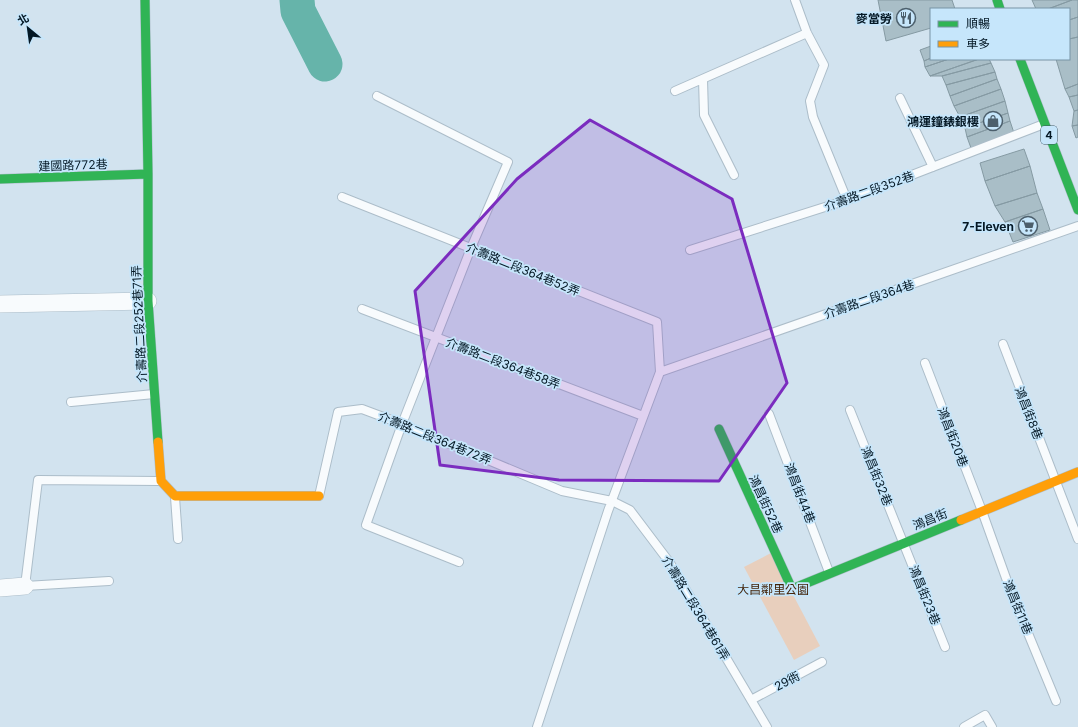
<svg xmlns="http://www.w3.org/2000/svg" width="1078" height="727" viewBox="0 0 1078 727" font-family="Inter,'Noto Sans TC',sans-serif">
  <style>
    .green { fill: #e8cfbd }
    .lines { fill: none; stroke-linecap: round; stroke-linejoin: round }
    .river { stroke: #66b4aa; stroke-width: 35 }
    .building { fill: #a9bec7; stroke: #859aa3 }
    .lane-casing { stroke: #acbdc9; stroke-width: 10 }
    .street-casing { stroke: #acbdc9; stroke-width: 18 }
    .fast-casing { stroke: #acbdc9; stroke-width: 10 }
    .slow-casing { stroke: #acbdc9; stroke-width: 10 }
    .lane { stroke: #f8fbfd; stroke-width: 8 }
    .street { stroke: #f8fbfd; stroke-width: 17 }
    .fast { stroke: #30b455; stroke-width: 9 }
    .slow { stroke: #ff9f0a; stroke-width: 9 }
    .marked { fill: #7b2cbf; fill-opacity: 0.2; stroke: #7b2cbf; stroke-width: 3; stroke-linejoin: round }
    .labels { text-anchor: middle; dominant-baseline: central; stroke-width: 3.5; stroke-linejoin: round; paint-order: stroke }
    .shield { fill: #c6e6fb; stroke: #3e5665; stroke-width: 1 }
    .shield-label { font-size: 11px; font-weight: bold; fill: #041825 }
    .poi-label { font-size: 12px; font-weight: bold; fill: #041825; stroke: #c6e6fb; text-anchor: end }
    .street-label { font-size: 12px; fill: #041825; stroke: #c6e6fb }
    .park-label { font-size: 12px; fill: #432308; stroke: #c6e6fb }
  </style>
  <rect width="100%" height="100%" fill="#d2e3ef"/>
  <path class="green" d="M771,553L820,646L794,660L744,567Z"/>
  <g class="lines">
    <path class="river" d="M297,0L298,11L325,64"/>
  </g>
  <path class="building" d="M878,0H952L955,9H931V28L886,41Z
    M1032,0H1072L1048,9H1036Z
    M1072,0H1078V17L1069,20V9H1048Z
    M1078,17V37L1069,39V20Z
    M1078,37V84L1065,89L1056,59H1069V39Z
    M931,46V58L924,61L920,50Z
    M931,58V59H949L925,67L924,61Z
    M949,59H979L930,76L925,67Z
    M979,59H989L991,63L942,76H930Z
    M991,63L995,72L946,85L942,76Z
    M995,72L997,79L950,96L946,85Z
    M997,79L1001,89L954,106L950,96Z
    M1078,84V95L1069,97L1065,89Z
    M1001,89L1005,101L960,117L954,106Z
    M1078,95V110L1074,111L1069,97Z
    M1005,101L1008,113L965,128L960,117Z
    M1078,110V125L1072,126L1074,111Z
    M1008,113L1010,121L967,137L965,128Z
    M1010,121L1014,133L971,148L967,137Z
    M1078,125V137L1076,138L1072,126Z
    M1024,149L1030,166L985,181L980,163Z
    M1030,166L1037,193L995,206L985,181Z
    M1037,193L1043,209L1005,222L995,206Z
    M1043,209L1050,230L1013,242L1005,222Z"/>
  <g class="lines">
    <defs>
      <path id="lane" d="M795,0L807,33L824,65L810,101L813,117L847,200
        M703,79L704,115L734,175
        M675,91L807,33
        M377,96L508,162L471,248L402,424L366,525L459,562
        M900,98L933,167
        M342,197L657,322L660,372L608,511L537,727
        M690,250L847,200L1044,124
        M362,309L643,416
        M1003,344L1078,539
        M925,363L982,511L1011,592L1056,701
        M660,372L1078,226
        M71,402L154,394
        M850,410L945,647
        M769,414L829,572
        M319,496L338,412L362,409L402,424L562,491L612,501L630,510L670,563L767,727
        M175,497L178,539
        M109,581L25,586L38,480L159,481
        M751,700L822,662
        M964,727L985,715L992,727"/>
      <path id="street" d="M0,304L148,301
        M0,588L25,586"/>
      <path id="fast" d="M145,0L148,174V301L158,442
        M997,0L1000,9
        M1020,59L1078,210
        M0,179L148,174
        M719,429L792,589L961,520"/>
      <path id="slow" d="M158,442L161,481L175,496H319
        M961,520L1078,472"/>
    </defs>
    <use href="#lane" class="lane-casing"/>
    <use href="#street" class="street-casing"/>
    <use href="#fast" class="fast-casing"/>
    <use href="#slow" class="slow-casing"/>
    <use href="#lane" class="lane"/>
    <use href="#street" class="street"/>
    <use href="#fast" class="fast"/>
    <use href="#slow" class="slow"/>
  </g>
  <path class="marked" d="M590,120L732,199L787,383L719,481L559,480L440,465L415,291L517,179Z"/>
  <defs>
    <symbol id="restaurant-ring" viewBox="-11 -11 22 22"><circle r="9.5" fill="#c6e6fb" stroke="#4c5f6c" stroke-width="1.5"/><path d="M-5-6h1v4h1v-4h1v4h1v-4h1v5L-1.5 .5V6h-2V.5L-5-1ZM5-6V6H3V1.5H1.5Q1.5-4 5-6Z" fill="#4c5f6c"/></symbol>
    <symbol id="shop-ring" viewBox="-11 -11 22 22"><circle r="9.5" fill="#c6e6fb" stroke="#4c5f6c" stroke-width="1.5"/><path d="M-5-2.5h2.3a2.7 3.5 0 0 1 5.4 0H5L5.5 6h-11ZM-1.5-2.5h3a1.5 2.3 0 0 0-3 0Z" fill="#4c5f6c"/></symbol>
    <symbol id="supermarket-ring" viewBox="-11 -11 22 22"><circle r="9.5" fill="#c6e6fb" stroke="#4c5f6c" stroke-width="1.5"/><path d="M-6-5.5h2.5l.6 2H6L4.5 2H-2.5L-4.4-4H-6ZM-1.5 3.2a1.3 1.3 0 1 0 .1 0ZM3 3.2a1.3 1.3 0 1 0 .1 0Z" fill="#4c5f6c"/></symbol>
  </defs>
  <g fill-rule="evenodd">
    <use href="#restaurant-ring" x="895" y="7" width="22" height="22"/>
    <use href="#shop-ring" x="982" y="110" width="22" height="22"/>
    <use href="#supermarket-ring" x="1017" y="215" width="22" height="22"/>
  </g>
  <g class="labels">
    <rect class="shield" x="1041" y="126" width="16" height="18" rx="3"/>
    <g class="shield-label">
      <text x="1049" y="135">4</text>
    </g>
    <g class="poi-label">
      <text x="892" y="18">麥當勞</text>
      <text x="979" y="121">鴻運鐘錶銀樓</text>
      <text x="1014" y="226">7-Eleven</text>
    </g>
    <g class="street-label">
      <text transform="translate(73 165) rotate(-2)">建國路772巷</text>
      <text transform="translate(869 191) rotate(-20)">介壽路二段352巷</text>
      <text transform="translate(523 269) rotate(22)">介壽路二段364巷52弄</text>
      <text transform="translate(869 299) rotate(-19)">介壽路二段364巷</text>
      <text transform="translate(139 324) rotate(-93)">介壽路二段252巷71弄</text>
      <text transform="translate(503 363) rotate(21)">介壽路二段364巷58弄</text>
      <text transform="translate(1029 413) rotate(69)">鴻昌街8巷</text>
      <text transform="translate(953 437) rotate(69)">鴻昌街20巷</text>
      <text transform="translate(435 438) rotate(22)">介壽路二段364巷72弄</text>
      <text transform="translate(877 476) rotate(68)">鴻昌街32巷</text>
      <text transform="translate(800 493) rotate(69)">鴻昌街44巷</text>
      <text transform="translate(766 504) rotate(65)">鴻昌街52巷</text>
      <text transform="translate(930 519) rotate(-22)">鴻昌街</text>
      <text transform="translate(925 595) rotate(68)">鴻昌街23巷</text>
      <text transform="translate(1018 607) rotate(68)">鴻昌街11巷</text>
      <text transform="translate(696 608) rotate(59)">介壽路二段364巷61弄</text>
      <text transform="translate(787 681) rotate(-28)">29衖</text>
    </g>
    <g class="park-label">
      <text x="773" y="589">大昌鄰里公園</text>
    </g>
  </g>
  <rect x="930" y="8" width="140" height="52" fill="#c6e6fb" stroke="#7894a5"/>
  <rect x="938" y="21" width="20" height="6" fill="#30b455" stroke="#7894a5"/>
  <text x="966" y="28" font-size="12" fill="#041825">順暢</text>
  <rect x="938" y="41" width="20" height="6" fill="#ff9f0a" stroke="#7894a5"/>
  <text x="966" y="48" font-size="12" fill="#041825">車多</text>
  <g transform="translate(28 28) rotate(331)" stroke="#c6e6fb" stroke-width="3" paint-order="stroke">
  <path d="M0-3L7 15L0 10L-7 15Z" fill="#041825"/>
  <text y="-6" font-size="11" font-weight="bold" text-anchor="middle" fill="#041825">北</text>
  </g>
</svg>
